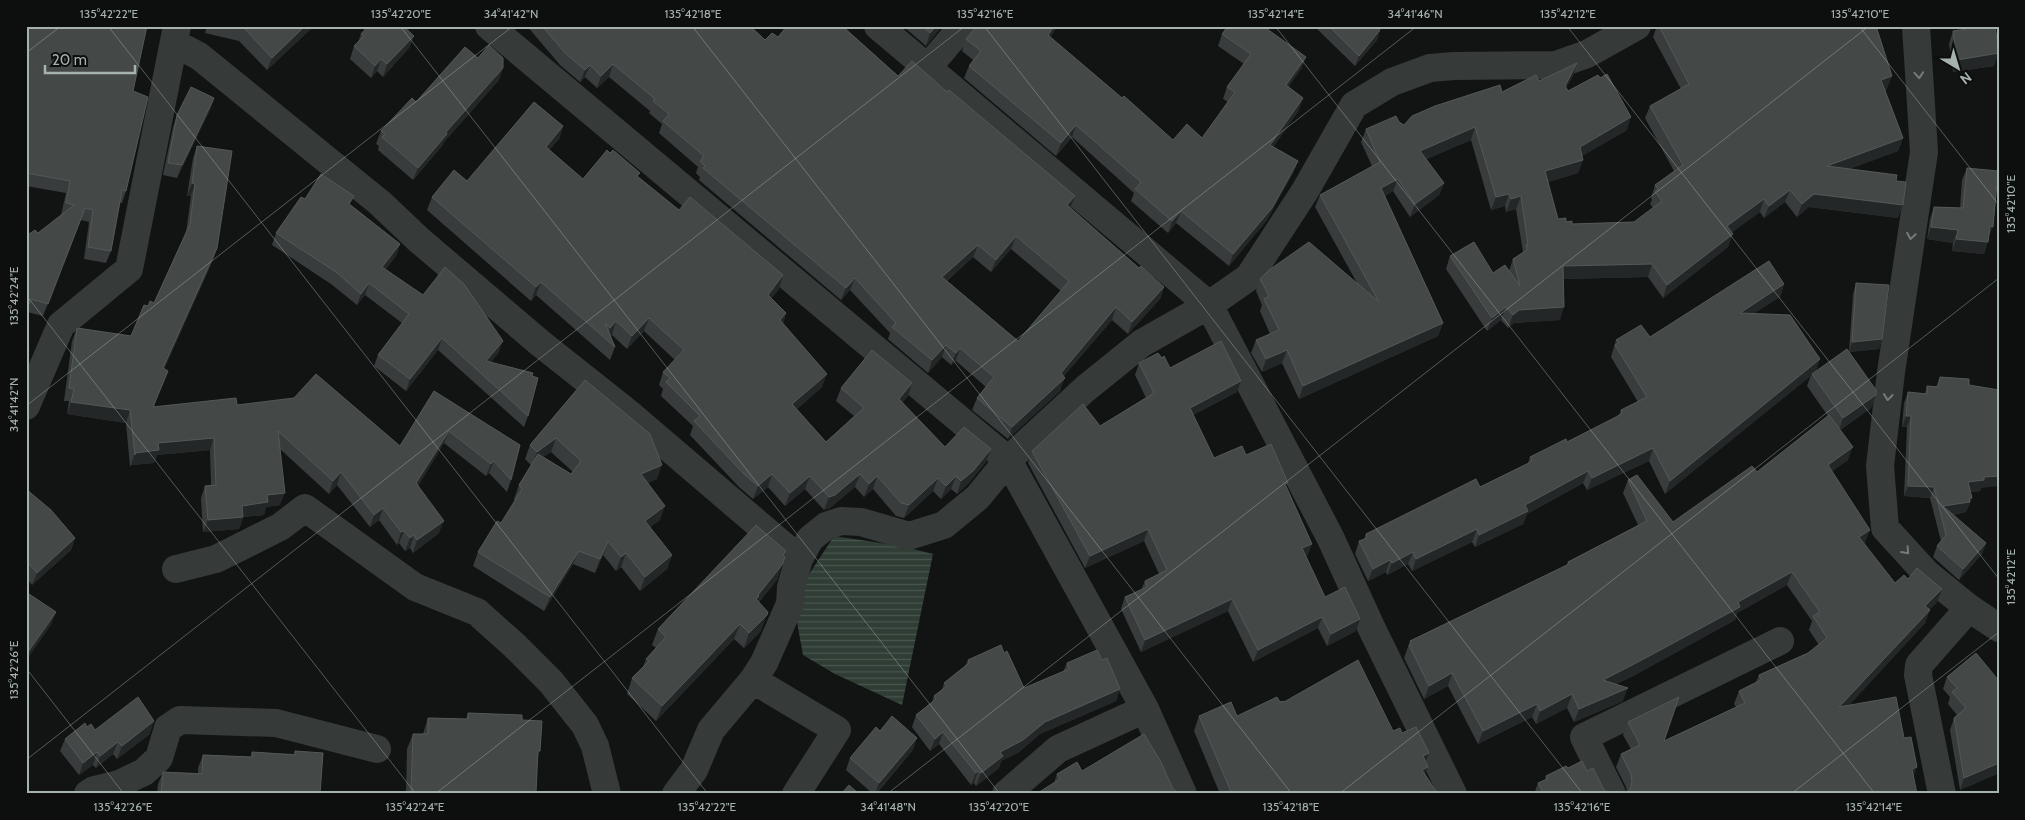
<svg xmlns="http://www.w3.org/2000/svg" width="2025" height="820" viewBox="0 0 2025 820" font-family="Cabin,sans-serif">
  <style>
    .water { fill: url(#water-rules) }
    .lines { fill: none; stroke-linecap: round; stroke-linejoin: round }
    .minor { stroke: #363a39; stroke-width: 28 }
    .wall { fill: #383c3c; fill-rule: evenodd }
    .shaded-wall { fill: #242727 }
    .building { fill: #444948; stroke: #535958; fill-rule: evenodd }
    .oneway { stroke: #747c79 }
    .ticks { fill: none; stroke: #a6b2ae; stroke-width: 1; stroke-opacity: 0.45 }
    .neatline { fill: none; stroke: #a6b2ae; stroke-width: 2 }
    .ticks-label { font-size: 12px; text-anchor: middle; fill: #a6b2ae }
  </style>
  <defs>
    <pattern id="water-rules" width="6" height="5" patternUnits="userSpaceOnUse" patternTransform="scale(1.25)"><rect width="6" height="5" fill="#2f3d35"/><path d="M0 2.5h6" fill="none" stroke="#4a5750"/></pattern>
  </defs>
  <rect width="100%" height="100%" fill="#121414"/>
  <path class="water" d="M834,536L901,546L933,554L902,705L835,674L803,655L797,622L806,579Z"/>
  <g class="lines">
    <path class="minor" d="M489,26L1008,460L1145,709L1183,794
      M878,26L1209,305L1331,539L1372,629L1453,794
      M1916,26L1924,152L1891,372L1880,466L1885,528L1927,574L1969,608L1999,628
      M174,43L199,56L380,203L419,240L540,343L627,412L799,559
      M928,67L963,26
      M26,406L61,325L129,269L177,26
      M176,569L216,559L280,527L305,508L415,587L477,612L514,645L551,682L585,725L595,746L607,794
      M753,680L837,730L796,794
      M88,794L94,790L119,784L144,772L159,758L168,728L180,720L276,723L377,749
      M676,794L694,770L711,730L753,680L764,663L790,604L791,587L799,559L810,539L826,526L841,521L861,522L909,536L944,525L978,497L1008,460L1085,389L1142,343L1209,305L1249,277L1305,191L1354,105L1392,82L1430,68L1454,66L1556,65L1587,54L1637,26
      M1006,794L1058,749L1145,709
      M1612,794L1584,737L1780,641
      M1942,794L1918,675L1919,665L1969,608"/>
  </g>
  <path class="wall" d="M26,26L133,91L126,191L122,203H120L111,251L106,263L84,259L89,222L81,220L43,316L27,312L38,233L61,215L66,193L26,186Z
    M207,26H314L267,70L239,41L205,33Z
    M527,26H750L765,40L778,37L787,26H843L898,76L947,92L1075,196L1071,208L1139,268L1164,287L1160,299L1128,334L1112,320L1063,377L1060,391L1008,439L972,410L977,398L986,387L956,361L951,365L942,357L928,373L888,339L890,333L850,290L841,300L699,180L700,177L696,173L698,167L659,133L662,124L649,113L650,111L609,77L597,88L585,77L580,82L560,65ZM1011,249L1061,291L1018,341L947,281L973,257L991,272Z
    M903,26H942L926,46Z
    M1314,26H1380L1379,28L1380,30L1377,40L1355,66Z
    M1657,26H1876L1887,89L1885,90L1903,138L1898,151L1849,169L1896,181L1898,218L1809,207L1797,217L1785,202L1764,218L1760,212L1732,232L1728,247L1663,298L1648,277L1563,279L1560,320L1514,323L1508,328L1501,320L1487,331L1446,269L1450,256L1493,273L1509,271L1513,259L1523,252L1516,209L1506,212L1505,206L1491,210L1471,140L1426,159L1444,183L1439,195L1410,217L1393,191L1385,196L1443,323L1438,336L1299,399L1282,363L1262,372L1251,353L1256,340L1270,334L1260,311L1262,305L1256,291L1260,279L1357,283L1315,207L1320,195L1372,166L1361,142L1366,129L1399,122L1404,125L1502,92L1539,81L1573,76L1566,88L1568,91L1627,130L1582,156L1583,160L1578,173L1548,182L1558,219L1572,224L1634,222L1653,208L1650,204L1652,200L1651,198L1655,185L1674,171L1645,118L1650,106L1681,89L1653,37Z
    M1967,26L1994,66L1953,72L1949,44L1953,31L1966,30Z
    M361,34L414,36L409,48L383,77L377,71L371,78L350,59L354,46L358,42Z
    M1222,34L1306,57L1301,69L1288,87L1299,110L1273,147L1298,161L1293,173L1267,220L1229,266L1176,223L1168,233L1131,201L1134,193L1072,137L1056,156L964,78L969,66L973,60L962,51L966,39L1050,38L1173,140L1202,138L1228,102L1223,99L1227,87L1244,64L1218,46Z
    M499,80L444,142L442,146L413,180L378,150L379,146L376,144L381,131L416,102Z
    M214,98L210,110L177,178L163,175L173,127L177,115Z
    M563,126L559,139L549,150L583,179L638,178L679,210L783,275L779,289L771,298L786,313L783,323L822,387L797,409L826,442L854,416L836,401L841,388L912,383L908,396L902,403L945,447L991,449L986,462L968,484L957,494L951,489L941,499L933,491L904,518L896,516L873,489L864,497L855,487L830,508L824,510L805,489L785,506L768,487L753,499L739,487L690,435L693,426L661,396L663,389L659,385L663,372L675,360L644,331L627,349L612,335L610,336L615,347L610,360L536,295L531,301L427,210L432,197L467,181Z
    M197,146L217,248L213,260L164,369L154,407L237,405L400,446L434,391L511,480L507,492L489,473L486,476L444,443L418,486L439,533L413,553L410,548L405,551L399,543L397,545L379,520L370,527L337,485L329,494L280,449V505L266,507L264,515L243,517L239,529L203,532L201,498L205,486L211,485L210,450L157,455L154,463L131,465L130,467L126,423L67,414L69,401H64L72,341L77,328L131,336L148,306L154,303L186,233L191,196H187L193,158Z
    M1967,168L1989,237L1984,254L1952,251L1953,243L1927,239L1930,219L1934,207L1960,208L1962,180Z
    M305,199L351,205L400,244L396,256L385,270L499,352L491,362L528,416L524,427L438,350L406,391L374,366L378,355L402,323L365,295L357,305L331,284L272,245L276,233Z
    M1856,283L1882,339L1879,349L1849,352L1876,395L1871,408L1840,430L1848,460L1832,471L1865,543L1864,544L1895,583L1908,579L1937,602L1929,610L1925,623L1848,706L1627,792L1626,787L1616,767L1621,754L1631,749L1623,735L1628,722L1664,741L1736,707L1734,704L1739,691L1756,682L1759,675L1808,653L1819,645L1809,630L1812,621L1787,585L1737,613L1735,620L1633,676L1616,684L1623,701L1574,722L1567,708L1536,724L1532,717L1478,744L1448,686L1424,699L1404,658L1410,641L1566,566L1568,562L1638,525L1623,493L1628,480L1673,522L1757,472L1828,416L1807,386L1811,375L1665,494L1649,461L1587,490L1583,483L1527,514L1523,524L1475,547L1472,542L1412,571L1408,564L1387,575L1386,572L1368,581L1355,554L1359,541L1364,539L1366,534L1480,487L1528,463L1530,457L1567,442L1619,416L1621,410L1638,402L1611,357L1616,340L1650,337L1784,284L1780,297L1754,313L1816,371L1849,351L1853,294Z
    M1162,358L1170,368L1237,392L1193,415L1214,458L1246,455L1286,487L1308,555L1306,556L1325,597L1356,631L1327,646L1318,628L1253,662L1228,611L1141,652L1121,609L1125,597L1141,590L1145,581L1159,574L1144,541L1085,568L1028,463L1032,451L1100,426L1146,398L1135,375L1139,363Z
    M1940,377L1969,385L1981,488L1980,491L1970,492L1972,498L1966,512L1953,515L1986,543L1982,554L1959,580L1933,557L1937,546L1941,541L1930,498L1904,496L1907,427H1902L1904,403L1908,392L1925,394L1927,386L1936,387Z
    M585,380L657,479L648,483L660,520L650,527L672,555L667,569L640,591L621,567L616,571L603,555L595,573L573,564L544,611L473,566L478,552L501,523L515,501L514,499L519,485L531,465L525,459L530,445ZM551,452L573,472L571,474L543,457Z
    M26,489L75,538L71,550L32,585L26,578Z
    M784,557L777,580L759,602L761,631L744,648L734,639L656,721L627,694L632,678L643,667L646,659L656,648L652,645L658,629Z
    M1004,653L1024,688L1063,672L1067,663L1102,660L1120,689L1116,701L1040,734L1019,752L1001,761L999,768L976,786L974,783L971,785L939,744L930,751L912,727L916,715L932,702L934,696L942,690L944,683L965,666L968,660Z
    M1947,677L1999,681V773L1960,790L1950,730L1954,718L1957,715L1948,704L1950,697L1943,689Z
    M1280,702H1284L1393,731L1402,733L1429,753L1426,762L1425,775L1438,794H1220L1194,731L1199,716H1237Z
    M468,713L522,720L537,759L536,794H406L407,749L413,734H423L428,718L466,719Z
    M87,727L95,730L150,734L117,759L113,754L96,768L93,765L79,775L60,751L65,739Z
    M880,731L913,750L876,794H873L846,770L850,758Z
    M295,751L320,794H157L158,784L163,772L198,773V768L203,755L251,757L252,752L294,754Z
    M1568,768L1587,771L1608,794H1534L1538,783L1545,780L1546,776Z
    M1082,771L1173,789L1054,783L1057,774Z"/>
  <path class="shaded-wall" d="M305,26H314L267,70L272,58Z
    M936,26H942L926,46L930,33Z
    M1054,26H1058L1043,48L1048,35Z
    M1380,30L1377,40L1355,66L1359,56Z
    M414,36L409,48L383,77L387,64Z
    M1999,53L1994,66L1953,72L1957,60Z
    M1306,57L1301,69L1281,98L1286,85Z
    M381,59L377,71L371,78L375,66Z
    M1577,63L1573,76L1560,99L1565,86Z
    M613,64L609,77L597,88L601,76Z
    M590,65L585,77L580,82L585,70Z
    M503,68L499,80L444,142L442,146L413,180L418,168L446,132Z
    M1892,76L1887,89L1877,92L1881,80Z
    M214,98L210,110L177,178L182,165Z
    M1303,98L1299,110L1266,158L1270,145Z
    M1631,117L1627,130L1575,160L1580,147Z
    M1076,125L1072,137L1056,156L1061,143Z
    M563,126L559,139L541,160L546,147Z
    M1475,127L1471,140L1416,164L1420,151Z
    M1903,138L1898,151L1823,179L1827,166Z
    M1583,160L1578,173L1540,184L1545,171Z
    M1298,161L1293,173L1267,220L1229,266L1233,254Z
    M1398,179L1393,191L1377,201L1381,188Z
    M192,183L195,184L191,196H187Z
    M1444,183L1439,195L1410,217L1415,204Z
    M1790,190L1785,202L1764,218L1769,206Z
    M1509,194L1505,206L1491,210L1496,197Z
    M1814,194L1903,205L1898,218L1809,207L1797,217L1802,204Z
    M1075,196L1070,209L1067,205Z
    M1521,196L1516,209L1506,212L1511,199Z
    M1764,199L1760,212L1723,239L1727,226Z
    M1181,211L1176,223L1168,233L1172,221Z
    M1990,226L1993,227L1988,239Z
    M1931,227L1958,230L1953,243L1927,239Z
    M1733,234L1728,247L1663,298L1667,285Z
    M1016,236L1011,249L991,272L996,260Z
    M1956,239L1988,242L1984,254L1952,251Z
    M400,244L396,256L378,279L382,267Z
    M978,245L973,257L938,289L942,277Z
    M217,248L213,260L159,381L163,368Z
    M1652,264L1648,277L1558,279L1563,266Z
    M783,275L779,289L763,309L768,295Z
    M855,278L850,290L841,300L846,288Z
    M541,282L536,295L531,301L536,287Z
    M369,283L365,295L357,305L361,294Z
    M1784,284L1780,297L1736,325L1740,313Z
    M1164,287L1160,299L1128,334L1132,322Z
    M1116,307L1112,320L1056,385L1061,373Z
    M1506,307L1501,320L1487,331L1492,318Z
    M1564,307L1560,320L1514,323L1508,328L1513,315L1519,310Z
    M786,313L782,326L780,320Z
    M649,318L644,331L627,349L632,336Z
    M616,321L612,335L607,340L610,328Z
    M1443,323L1438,336L1299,399L1303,386Z
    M442,338L438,350L406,391L410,379Z
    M1882,339L1879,349L1849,352L1852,342Z
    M503,341L499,352L482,372L486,361Z
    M946,345L942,357L928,373L932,360Z
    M960,348L956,361L951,365L956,353Z
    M1287,350L1282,363L1262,372L1266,359Z
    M1820,359L1816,372L1665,494L1670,481Z
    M827,374L822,387L788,417L792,404Z
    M1065,378L1060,391L1008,439L1012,427Z
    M1241,381L1237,392L1185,419L1190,408Z
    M912,383L908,396L894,412L899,399Z
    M1876,395L1871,408L1839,430L1843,418Z
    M71,402L130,410L126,423L67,414Z
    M1906,416H1911L1907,427H1902Z
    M449,431L444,443L412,496L416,483Z
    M214,438L210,450L157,455L154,463L131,465L135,453L158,443Z
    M556,438L551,452L532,465L537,452Z
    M1853,447L1848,460L1823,478L1828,465Z
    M1653,448L1649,461L1587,490L1592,478Z
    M991,449L986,462L968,484L957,494L961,481Z
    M494,461L489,473L486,476L491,464Z
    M662,465L657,479L636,488L641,474Z
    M1588,471L1583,483L1527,514L1523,524L1475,547L1479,535L1525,505Z
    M341,472L337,485L329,494L333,481Z
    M772,474L768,487L753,499L758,486Z
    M860,474L855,487L830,508L824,510L829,497Z
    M810,476L805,489L785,506L790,493Z
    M877,476L873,489L864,497L869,484Z
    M956,476L951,489L941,499L946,486Z
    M1999,476V486L1981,488L1980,491L1964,493L1968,482L1984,477Z
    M938,478L933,491L904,518L909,505Z
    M1908,486L1934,487L1930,498L1904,496Z
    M285,493L280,505L266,507L264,515L243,517L239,529L203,532L208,520L267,495Z
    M1972,498L1966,512L1941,517L1943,506Z
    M665,506L660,520L640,535L645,521Z
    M383,508L379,520L370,527L374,515Z
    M444,521L439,533L413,553L417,540Z
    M1148,529L1144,541L1085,568L1090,556Z
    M1477,529L1472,542L1412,571L1416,559Z
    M1870,530L1865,543L1854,550L1859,537Z
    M404,531L399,543L397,545L401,532Z
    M414,535L410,548L405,551L410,538Z
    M75,538L71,550L32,585L37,573Z
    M608,541L603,555L595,573L600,559Z
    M1986,543L1982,554L1959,580L1963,569Z
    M1312,544L1308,555L1298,560L1302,548Z
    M579,551L573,564L544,611L550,597Z
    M1413,552L1408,564L1387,575L1392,563Z
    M626,553L621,567L616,571L621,557Z
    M672,555L667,569L640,591L645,577Z
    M1390,560L1386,572L1368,581L1373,569Z
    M782,565L777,580L755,606L754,611L758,595Z
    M1792,572L1787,585L1737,613L1735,620L1633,676L1598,693L1603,680L1738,602Z
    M1942,589L1937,602L1920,619L1925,606Z
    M1232,599L1228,611L1141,652L1145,640Z
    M1930,610L1925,623L1835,721L1839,707Z
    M56,612L51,625L26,661V655Z
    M768,612L761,631L744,648L749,633Z
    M1322,617L1318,628L1253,662L1258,650Z
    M1360,619L1356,631L1327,646L1331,634Z
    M740,624L734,639L656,721L662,706Z
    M1452,673L1448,686L1424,699L1429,686Z
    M1628,688L1623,701L1574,722L1579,709Z
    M1120,689L1116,701L1040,734L1019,752L1001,761L999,768L976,786L981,773L1000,752L1045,722Z
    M1572,694L1567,708L1536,724L1540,711Z
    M1537,704L1532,717L1478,744L1483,731Z
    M154,721L150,734L117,759L122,746Z
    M943,732L939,744L930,751L935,739Z
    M917,738L913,750L875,794L879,783Z
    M118,742L113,754L96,768L100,756Z
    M538,751H540L535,766Z
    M97,752L93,765L79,775L83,763Z
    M1429,753L1423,769V756Z
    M1999,763V773L1960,790L1964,778Z
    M1428,767L1422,783V770Z
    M1917,767L1912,781V769Z
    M978,771L974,783L971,785L976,773Z"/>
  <path class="building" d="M26,26H147L133,91L148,97L126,191L122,190L111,251L88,247L93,210L85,208L48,304L31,299L26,312V236L35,230L38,233L74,205L66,203L70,181L26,173Z
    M235,26H305L272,58L244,28Z
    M368,26H403L414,36L387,64L381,59L375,66L354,46L364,36L361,34Z
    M542,26H750L765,40L772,33L778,37L787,26H842L898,76L912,61L947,92L949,90L1075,196L1067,205L1139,268L1141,266L1164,287L1132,322L1116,307L1061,373L1065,378L1012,427L977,398L994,377L960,348L956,353L946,345L932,360L892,327L896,323L855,278L846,288L703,168L705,166L700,161L704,156L663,121L669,114L653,101L655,99L613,64L601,76L590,65L585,70L565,53ZM1016,236L1069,281L1018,341L942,277L978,245L996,260Z
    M922,26H936L930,33Z
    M977,26H1054L1048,35L1122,98L1124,96L1173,140L1187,124L1202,138L1235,92L1227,87L1251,54L1222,34L1228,26H1263L1306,57L1286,85L1303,98L1270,145L1298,161L1272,208L1233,254L1181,211L1172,221L1135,189L1141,182L1076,125L1061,143L969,66L981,51L966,39Z
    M1329,26H1376L1380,30L1359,56Z
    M1659,26H1876L1892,76L1881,80L1903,138L1827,166L1897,175L1896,181L1906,182L1903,205L1814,194L1802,204L1790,190L1769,206L1764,199L1727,226L1733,234L1667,285L1652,264L1563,266L1564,307L1519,310L1513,315L1506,307L1492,318L1450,256L1474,242L1493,273L1505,265L1520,286L1513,259L1527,250L1526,245H1528L1521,196L1511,199L1509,194L1496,197L1475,127L1420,151L1444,183L1415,204L1398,179L1381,188L1443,323L1303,386L1287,350L1266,359L1256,340L1279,330L1264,299L1269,296L1260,279L1269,270L1309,242L1379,302L1320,195L1380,162L1366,129L1396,116L1399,122L1404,125L1412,116L1435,106L1500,85L1502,92L1536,75L1539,81L1577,63L1565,86L1568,91L1598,75L1600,78L1607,74L1631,117L1580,147L1583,160L1545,171L1558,219L1566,218V222L1572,221V224L1634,222L1662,201L1655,192L1658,189L1655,185L1683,165L1650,106L1689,84Z
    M1967,26H1995L1999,53L1957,60L1953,31L1967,29Z
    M489,45L503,58V68L446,132L447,134L418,168L382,137L385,134L381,131L412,98L416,102L465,47L478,58Z
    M191,87L214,98L182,165L168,163L177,115Z
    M534,102L563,126L546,147L583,179L607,150L610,153L613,150L640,173L637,176L679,210L690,197L783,275L768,295L786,313L780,320L827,374L792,404L826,442L864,408L841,388L872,350L912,383L899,399L945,447L964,427L991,449L973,471L961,481L956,476L946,486L938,478L909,505L901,503L877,476L869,484L860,474L835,495L829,497L810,476L790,493L772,474L758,486L744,474L694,421L700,416L666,382L670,378L663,372L684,350L649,318L632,336L616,321L610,328L605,323L615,347L541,282L536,287L432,197L454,170L467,181Z
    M197,146L232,151L217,248L163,368L168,371L153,407L236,398L237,405L294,398L316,374L400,446L434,391L520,445L511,480L494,461L491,464L449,431L416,483L444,521L417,540L414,535L410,538L404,531L401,532L383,508L374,515L341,472L333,481L278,431L285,493L267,495L268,502L242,506L243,517L208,520L205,486L216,485L214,438L158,443L159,450L135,453V455L130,410L71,402L74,389L69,388L77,328L131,336L144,305L148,306L150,301L154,303L190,224L195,184L192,183Z
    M1967,168L1998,171L1993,227L1990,226L1988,242L1956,239L1958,230L1931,227L1934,207L1963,208Z
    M321,174L354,196L349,204L400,244L382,267L423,295L445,267L464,284L503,341L486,361L533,373L532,376L538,378L528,416L442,338L410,379L378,355L409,314L369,283L361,294L336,272L276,233L301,197L305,199Z
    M1769,261L1784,284L1740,313L1790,315L1820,359L1670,481L1653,448L1592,478L1588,471L1525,505L1528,511L1479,535L1477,529L1416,559L1413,552L1392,563L1390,560L1373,569L1359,541L1367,538L1366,534L1476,479L1480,487L1529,463L1532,460L1530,457L1566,439L1567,442L1616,417L1622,413L1621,410L1647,397L1615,345L1619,343L1616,340L1641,325L1650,337Z
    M1856,283L1889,285L1882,339L1852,342Z
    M1221,341L1241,381L1190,408L1214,458L1242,446L1246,455L1271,444L1288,483L1285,484L1312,544L1302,548L1325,597L1345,587L1360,619L1331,634L1322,617L1258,650L1232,599L1145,640L1125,597L1147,587L1145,581L1167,570L1148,529L1090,556L1032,451L1083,404L1100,426L1154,393L1139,363L1158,353L1162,358L1164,356L1170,368Z
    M26,349L29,350L26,358Z
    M1847,349L1876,390V395L1843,418L1812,374Z
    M1940,377L1969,379V385L1999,390V476L1984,477V480L1968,482L1972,498H1969L1970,502L1943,506L1986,543L1963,569L1937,546L1946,535L1934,487L1908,486L1911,416H1906L1908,392L1927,394V386L1938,387Z
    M585,380L650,434L662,465L641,474L665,506L645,521L672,555L645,577L626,553L621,557L608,541L600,559L579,551L550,597L478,552L497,521L501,523L522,489L519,485L538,454L571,474L581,461L556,438L537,452L530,445Z
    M1829,415L1853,447L1828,465L1870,530L1859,537L1895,583L1904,575L1908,579L1917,568L1942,589L1925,606L1930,610L1839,707L1896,697L1904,738L1911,737L1917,767L1912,769L1917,794H1625L1630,789L1632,782L1631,774L1621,754L1640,745L1628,722L1679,697L1664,741L1745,703L1739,691L1761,680L1759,675L1808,653L1827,638L1813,616L1820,612L1792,572L1738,602L1740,607L1638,662L1603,680L1628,688L1579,709L1572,694L1540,711L1537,704L1483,731L1452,673L1429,686L1409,645L1411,644L1410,641L1569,564L1568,562L1647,521L1628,480L1637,475L1673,522L1752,466L1757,472Z
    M26,489L51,510L75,538L37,573L26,561Z
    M756,525L786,551L783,555L785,557L782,565L758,595L759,596L756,599L768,612L767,615L749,633L740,624L662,706L632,678L649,661L646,659L666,637L658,629Z
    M26,592L56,612L26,655Z
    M1001,645L1004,653L1007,651L1024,688L1069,669L1067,663L1097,650L1102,660L1107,658L1120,689L1045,722L1023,740L1000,752L1003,756L981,773L978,771L976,773L943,732L935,739L916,715L936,699L934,696L947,686L944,683L969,663L968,660Z
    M1976,653L1999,681V763L1964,778L1954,718L1966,708L1952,692L1957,688L1947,677Z
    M1358,660L1393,731L1400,728L1402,733L1416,727L1429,753L1423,756L1428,767L1422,770L1438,794H1232L1199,716L1231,702L1237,716L1277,697L1280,702L1283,701L1284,702Z
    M138,697L154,721L122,746L118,742L100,756L97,752L83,763L65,739L85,723L87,727L91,724L95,730Z
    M468,713L522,715V720L542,721L540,751H538L536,792L533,791V794H411L413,734H428V718L468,719Z
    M892,716L917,738L879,783L850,758L876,727L880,731Z
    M1144,734L1161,762L1173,789L1180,794H1036L1060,779L1057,774L1077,762L1082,771Z
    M295,751L323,753L320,794H161L163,772L202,774L203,755L252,757V752L295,755Z
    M1582,761L1587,771L1593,768L1603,788L1608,794H1544L1538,783L1547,779L1546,776L1566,766L1568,768Z
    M849,785L859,794H841Z"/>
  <defs><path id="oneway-chevron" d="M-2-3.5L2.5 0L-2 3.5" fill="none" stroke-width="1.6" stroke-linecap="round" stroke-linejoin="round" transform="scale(1.25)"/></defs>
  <g class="oneway">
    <use href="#oneway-chevron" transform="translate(1919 75) rotate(86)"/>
    <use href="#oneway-chevron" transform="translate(1911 236) rotate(99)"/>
    <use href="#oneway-chevron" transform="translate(1888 397) rotate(96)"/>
    <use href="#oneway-chevron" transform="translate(1906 551) rotate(48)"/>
  </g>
  <path class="ticks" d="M108,26L708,794M400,26L1000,794M692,26L1292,794M984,26L1583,794M1275,26L1875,794M1567,26L1999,579M1859,26L1999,205M26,53L61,26M26,295L416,794M26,406L513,26M26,668L124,794M26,760L965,26M435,794L1417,26M887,794L1869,26M1339,794L1999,278M1791,794L1999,632"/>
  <rect width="2025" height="820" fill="none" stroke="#0d0f0f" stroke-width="55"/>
  <g transform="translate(1958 68) rotate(142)" stroke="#0d0f0f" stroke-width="4" paint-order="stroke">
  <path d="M0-4L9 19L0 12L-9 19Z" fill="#a6b2ae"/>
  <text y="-8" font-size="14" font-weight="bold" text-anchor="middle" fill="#a6b2ae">N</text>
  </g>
  <path d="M45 65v8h90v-8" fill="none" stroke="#a6b2ae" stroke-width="2.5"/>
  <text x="52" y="65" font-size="15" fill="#a6b2ae" stroke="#0d0f0f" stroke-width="4" paint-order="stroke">20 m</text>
  <rect x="28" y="28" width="1970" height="764" class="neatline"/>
  <g class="ticks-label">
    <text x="109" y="18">135°42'22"E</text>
    <text x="401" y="18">135°42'20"E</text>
    <text x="511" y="18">34°41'42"N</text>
    <text x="693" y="18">135°42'18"E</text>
    <text x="985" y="18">135°42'16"E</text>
    <text x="1276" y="18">135°42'14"E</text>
    <text x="1415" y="18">34°41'46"N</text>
    <text x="1568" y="18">135°42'12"E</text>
    <text x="1860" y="18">135°42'10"E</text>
    <text transform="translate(2011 204) rotate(-90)" y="4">135°42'10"E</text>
    <text transform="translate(14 296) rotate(-90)" y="4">135°42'24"E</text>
    <text transform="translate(14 405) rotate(-90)" y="4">34°41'42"N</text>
    <text transform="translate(2011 577) rotate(-90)" y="4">135°42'12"E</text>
    <text transform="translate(14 670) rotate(-90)" y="4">135°42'26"E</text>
    <text x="123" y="811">135°42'26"E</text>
    <text x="415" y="811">135°42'24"E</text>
    <text x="707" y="811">135°42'22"E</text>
    <text x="888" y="811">34°41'48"N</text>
    <text x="999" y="811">135°42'20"E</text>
    <text x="1291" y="811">135°42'18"E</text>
    <text x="1582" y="811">135°42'16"E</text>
    <text x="1874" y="811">135°42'14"E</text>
  </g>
</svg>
